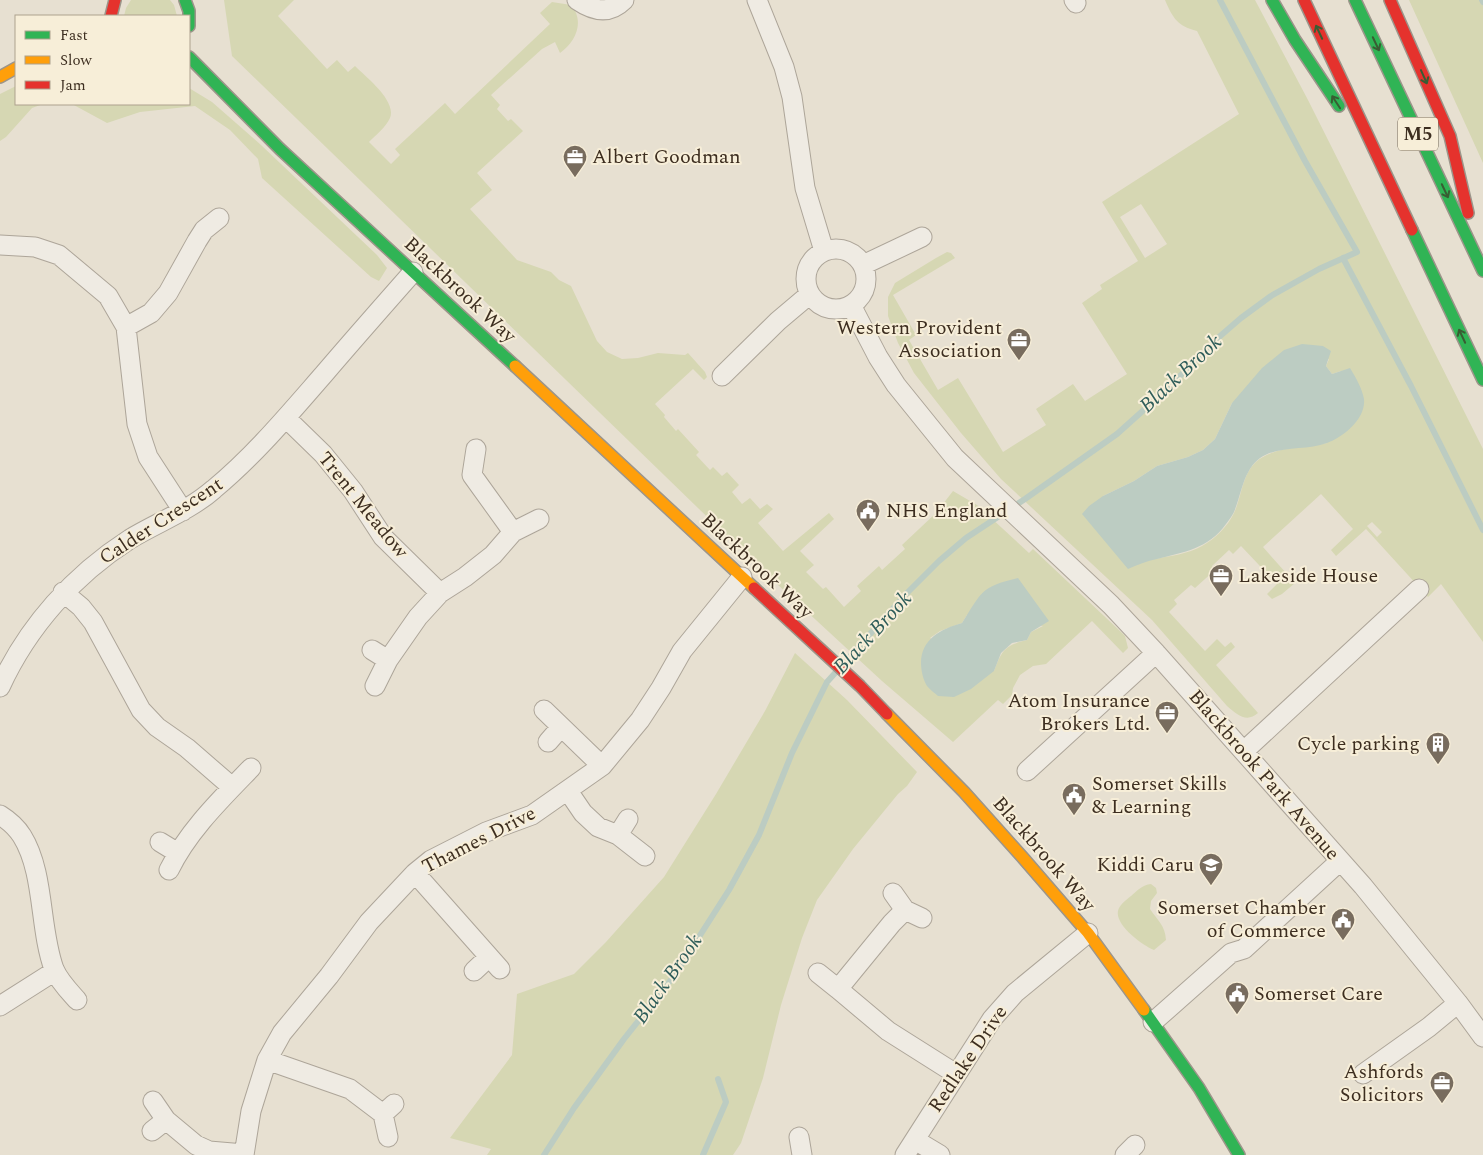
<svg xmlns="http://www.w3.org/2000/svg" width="1483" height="1155" viewBox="0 0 1483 1155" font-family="Spectral,serif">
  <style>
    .green { fill: #d6d7b3; fill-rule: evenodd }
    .water { fill: #bcccc2 }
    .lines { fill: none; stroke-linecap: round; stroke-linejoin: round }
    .stream { stroke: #bcccc2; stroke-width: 6 }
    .street-casing { stroke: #ada599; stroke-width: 21 }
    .fast-casing { stroke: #9c958a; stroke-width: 14 }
    .slow-casing { stroke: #9c958a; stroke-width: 14 }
    .jam-casing { stroke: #9c958a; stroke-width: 14 }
    .street { stroke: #efebe3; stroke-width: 19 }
    .fast { stroke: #30b455; stroke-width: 11 }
    .slow { stroke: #ff9f0a; stroke-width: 11 }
    .jam { stroke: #e5322d; stroke-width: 11 }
    .oneway { stroke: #385d33 }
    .labels { text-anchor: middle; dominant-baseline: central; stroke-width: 4; stroke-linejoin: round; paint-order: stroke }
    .shield { fill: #f7eed8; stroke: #756857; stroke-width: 1 }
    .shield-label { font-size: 19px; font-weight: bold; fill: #3d2e20 }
    .poi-label { font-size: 20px; fill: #3d2e20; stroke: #f7eed8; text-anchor: end }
    .street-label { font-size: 20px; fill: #3d2e20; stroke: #f7eed8 }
    .water-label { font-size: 21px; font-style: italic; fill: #2f5d5a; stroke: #f7eed8 }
  </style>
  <rect width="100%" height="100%" fill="#e7e0d1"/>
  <path class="green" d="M131,0H170L174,5L177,16H124L126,8Z
    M224,0H294L278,16L327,69L337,60L348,72L355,66C366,77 397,101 390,118C386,127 376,135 369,142L391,164L400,155L395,149L445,103L455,114L550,24L540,13L552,2L571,5C585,21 576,42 560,53L555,42L542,49L491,95L500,105L497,109L508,121L511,119L523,131L477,173L492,190L470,209L517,260L551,272L559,280L571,286L597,341L607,352L622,359L638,358L658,353L685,355L688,353L705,372L707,377L704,380L693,369L655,404L665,415L664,417L676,431L678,429L699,452L696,455L710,470L713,467L722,476L727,472L739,485L732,492L742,504L750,498L760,509L767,504L773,509L758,523L783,551L829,513L834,519L800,551L814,565L806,572L823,589L826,587L844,607L861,591L857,586L879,566L882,570L905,549L902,545L936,513L953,491L977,505L1029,553L1033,549L1121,632L1125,636L1128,648L1123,653L1092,621L1046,664L1033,666L1020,675L1013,688L1012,695L1003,704L998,700L953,742L882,681L764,572L232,56ZM967,615L1043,626L1031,632L1027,640C1005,645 1002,650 994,671L930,638L940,631L962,623Z
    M1165,0H1255L1308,100L1483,449V642L1441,584L1428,597L1366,529L1336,556L1331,550L1353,529L1321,494L1263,547L1295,583L1282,594L1272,599L1267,594L1277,584L1241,546L1233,554L1229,550L1212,566L1215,570L1195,588L1191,585L1174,600L1177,604L1169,612L1205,651L1217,639L1225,647L1231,642L1235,647L1216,665L1258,713C1247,723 1237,715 1227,706L1152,620L1001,479L961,433L914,373L898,343L888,316V297L895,283L936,258L947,252L951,253L955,258L893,295L916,335L909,340L938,390L958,378L1003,452L1046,425L1036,409L1073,384L1085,401L1127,374L1082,303L1102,289L1100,285L1138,261L1102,202L1239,114L1197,31C1178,26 1173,19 1165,0ZM1141,204L1167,244L1145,258L1120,217ZM1329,359L1326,366L1332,374L1341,371L1327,443C1308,446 1279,447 1263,457C1242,468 1243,494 1234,513C1228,526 1215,539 1202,546C1188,554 1170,556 1154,559L1103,496L1134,481L1157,466L1188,457L1203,450L1215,439L1232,403ZM1372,522L1382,532L1377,537L1367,526Z
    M1409,0H1483V163Z
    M16,86V104H43L32,108L6,137L0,141V94Z
    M189,88L212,102L261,145L377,255L387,268L379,281L371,277L262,178L258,159L230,130L195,106L140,112L107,123L72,104H189Z
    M795,653L847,700L917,772L907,786L898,794L853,849L817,900L802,938L781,1005L763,1078L741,1143L733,1155H487L491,1149L450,1138L512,1055L517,994L574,974L606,942L664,877L716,794L765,711Z
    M1151,884L1156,888L1157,893L1151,901L1150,909C1158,921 1165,925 1166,940L1154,950C1142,945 1115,925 1118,911C1119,905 1126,900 1131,896C1138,890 1142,885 1151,884Z"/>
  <path class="water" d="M1302,344L1323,346L1331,351L1326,366L1332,374L1350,368C1356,378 1362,388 1364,399C1366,419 1343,437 1327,443C1306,451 1279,445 1260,458C1243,471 1242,493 1234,512C1232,516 1229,520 1226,524C1208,549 1184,552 1157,559C1147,561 1137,565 1128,569L1082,514L1089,506L1103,496L1134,481L1157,466L1188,457L1203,450L1215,439L1232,403L1262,368L1284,350Z
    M1018,578L1049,621L1031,632L1027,640L1012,643L1001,653L994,671L971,689L954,697L938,696C935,693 930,690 927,686C923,680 921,670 921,663C921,639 941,629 962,623C982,592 980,587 1018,578Z"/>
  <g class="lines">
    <path class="stream" d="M1482,0L1483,2
      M1343,258L1411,386L1483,530
      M844,663L907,593L939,561L966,538L1025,499L1117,434L1166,390L1219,337L1241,318L1271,296L1319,269L1357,252L1305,161L1220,0
      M544,1155L574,1108L624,1039L674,976L729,890L759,835L792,753L827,682L836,672
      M703,1155L726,1102L718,1079"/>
    <defs>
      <path id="street" d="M577,0C593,11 609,15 624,0
        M757,0L784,67L792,97L805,188L824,251
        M1074,0L1076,3
        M0,245L35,247L59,255L108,296L126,327L137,424L148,457L183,511
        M806 279a30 30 0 1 1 60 0a30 30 0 1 1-60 0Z
        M863,265L922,237
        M851,305L878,357L896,385L955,458L1111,605L1156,653L1363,886L1458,1003L1483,1037
        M126,327L151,313L168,293L197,241L204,230L219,218
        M722,376L778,321L810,294
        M286,418L323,454L353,491L383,537L440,593
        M513,532L539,519
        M63,592L81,607L93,622L141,710L157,727L187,748L232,787
        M372,650L388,660L418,617L440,593L465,577L493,555L513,532L472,475L476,449
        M375,686L388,660
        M0,687C28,626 74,575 130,539C158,522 189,511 214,489C255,455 289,414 324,374C353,340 383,306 413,272
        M544,710L602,766
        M548,742L561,727
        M1244,751L1419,589
        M1027,771L1156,653
        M568,791L583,813L598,827L618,835L645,856
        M0,815C8,820 17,828 22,836C45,873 39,928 54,969C59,981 69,991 77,1000
        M618,835L628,819
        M160,842L178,853
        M169,870C188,831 221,799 251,768
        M415,873L500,969
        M893,893L905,910
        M922,918L905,910L892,923L838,989L888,1031L956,1074
        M474,971L489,957
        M818,973L838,989
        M0,1006L55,971
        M1153,1022L1231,953L1244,949L1340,861
        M267,1060L350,1089L383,1114L394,1104
        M1363,1074L1429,1027L1458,1003
        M153,1101L166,1120L196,1145L209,1151L244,1154
        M383,1114L388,1137
        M152,1131L166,1120
        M799,1137L802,1155
        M915,1140L940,1155
        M244,1155L251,1111L267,1060L282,1033L329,976L369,922L415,873L431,860L486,832L532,815L602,766L640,720L661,688L682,651L742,577
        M905,1155L992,1019L1015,993L1088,933
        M1125,1155L1135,1145"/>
      <path id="fast" d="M185,0L189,11V26
        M1272,0L1295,40L1339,106
        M1355,0L1483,271
        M189,57L280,149L515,366
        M1412,230L1483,380
        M1144,1010L1199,1088L1239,1155"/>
      <path id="slow" d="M0,77L16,68
        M515,366L754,588
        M887,714L964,792L1024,859L1088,933L1144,1010"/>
      <path id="jam" d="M1304,0L1412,230
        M1390,0L1450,136L1468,213
        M111,16L115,0
        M754,588L860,686L887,714"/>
    </defs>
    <use href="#street" class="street-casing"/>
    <use href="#fast" class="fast-casing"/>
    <use href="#slow" class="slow-casing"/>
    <use href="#jam" class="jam-casing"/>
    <use href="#street" class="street"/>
    <use href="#fast" class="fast"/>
    <use href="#slow" class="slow"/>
    <use href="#jam" class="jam"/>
  </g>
  <defs><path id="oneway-shaft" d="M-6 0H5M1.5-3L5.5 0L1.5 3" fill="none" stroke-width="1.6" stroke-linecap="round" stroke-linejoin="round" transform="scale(1.25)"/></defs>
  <g class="oneway">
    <use href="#oneway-shaft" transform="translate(1319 32) rotate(-115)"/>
    <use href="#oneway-shaft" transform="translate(1376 44) rotate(65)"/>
    <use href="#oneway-shaft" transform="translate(1424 77) rotate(66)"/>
    <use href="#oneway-shaft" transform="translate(1336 102) rotate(-123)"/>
    <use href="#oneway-shaft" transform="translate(1445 191) rotate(65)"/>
    <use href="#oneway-shaft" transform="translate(1462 336) rotate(-115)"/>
  </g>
  <defs>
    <symbol id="office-pin" viewBox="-11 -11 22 30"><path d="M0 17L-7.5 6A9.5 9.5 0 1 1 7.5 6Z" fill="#786c5e" stroke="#f7eed8"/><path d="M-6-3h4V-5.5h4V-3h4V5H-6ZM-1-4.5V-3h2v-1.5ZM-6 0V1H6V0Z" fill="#fff"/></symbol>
    <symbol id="civic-pin" viewBox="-11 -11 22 30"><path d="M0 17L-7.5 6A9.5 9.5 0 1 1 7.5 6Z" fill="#786c5e" stroke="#f7eed8"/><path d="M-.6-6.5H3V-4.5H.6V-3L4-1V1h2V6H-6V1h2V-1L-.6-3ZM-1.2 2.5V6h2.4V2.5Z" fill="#fff"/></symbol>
    <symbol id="building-pin" viewBox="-11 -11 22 30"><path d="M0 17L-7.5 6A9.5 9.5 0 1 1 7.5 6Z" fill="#786c5e" stroke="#f7eed8"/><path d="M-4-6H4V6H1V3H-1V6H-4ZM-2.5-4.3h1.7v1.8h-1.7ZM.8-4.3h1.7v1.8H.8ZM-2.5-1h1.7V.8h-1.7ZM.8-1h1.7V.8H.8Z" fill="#fff"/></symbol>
    <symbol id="school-pin" viewBox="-11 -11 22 30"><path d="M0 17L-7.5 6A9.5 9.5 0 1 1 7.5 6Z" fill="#786c5e" stroke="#f7eed8"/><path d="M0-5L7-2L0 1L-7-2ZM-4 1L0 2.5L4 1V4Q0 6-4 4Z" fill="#fff"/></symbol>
  </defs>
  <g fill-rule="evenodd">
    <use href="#office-pin" x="561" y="143" width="28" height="38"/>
    <use href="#office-pin" x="1005" y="326" width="28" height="38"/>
    <use href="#civic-pin" x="854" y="497" width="28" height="38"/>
    <use href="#office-pin" x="1207" y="562" width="28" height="38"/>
    <use href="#office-pin" x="1153" y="699" width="28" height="38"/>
    <use href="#building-pin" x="1424" y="730" width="28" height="38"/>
    <use href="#civic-pin" x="1060" y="781" width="28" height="38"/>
    <use href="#school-pin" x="1197" y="851" width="28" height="38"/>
    <use href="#civic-pin" x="1329" y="906" width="28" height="38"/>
    <use href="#civic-pin" x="1223" y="980" width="28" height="38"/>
    <use href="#office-pin" x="1428" y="1069" width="28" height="38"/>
  </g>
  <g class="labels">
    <rect class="shield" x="1398" y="117.5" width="40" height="33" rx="4"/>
    <g class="shield-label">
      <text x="1418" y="134">M5</text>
    </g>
    <g class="poi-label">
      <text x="592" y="157" text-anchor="start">Albert Goodman</text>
      <text x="1002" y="328">Western Provident<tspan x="1002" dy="23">Association</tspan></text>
      <text x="886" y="511" text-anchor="start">NHS England</text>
      <text x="1238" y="576" text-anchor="start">Lakeside House</text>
      <text x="1150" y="701">Atom Insurance<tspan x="1150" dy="23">Brokers Ltd.</tspan></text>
      <text x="1420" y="744">Cycle parking</text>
      <text x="1092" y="784" text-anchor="start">Somerset Skills<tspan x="1092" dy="23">&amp; Learning</tspan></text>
      <text x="1194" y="865">Kiddi Caru</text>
      <text x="1326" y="908">Somerset Chamber<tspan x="1326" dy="23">of Commerce</tspan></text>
      <text x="1254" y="994" text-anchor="start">Somerset Care</text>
      <text x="1424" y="1072">Ashfords<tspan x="1424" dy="23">Solicitors</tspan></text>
    </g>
    <g class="street-label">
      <text transform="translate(460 290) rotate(43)">Blackbrook Way</text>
      <text transform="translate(363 505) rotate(51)">Trent Meadow</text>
      <text transform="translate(161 521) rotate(-33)">Calder Crescent</text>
      <text transform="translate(757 566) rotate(43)">Blackbrook Way</text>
      <text transform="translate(1264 775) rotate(49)">Blackbrook Park Avenue</text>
      <text transform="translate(479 840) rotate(-27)">Thames Drive</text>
      <text transform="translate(1044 854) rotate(49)">Blackbrook Way</text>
      <text transform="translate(968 1059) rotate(-56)">Redlake Drive</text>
    </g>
    <g class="water-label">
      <text transform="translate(1181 374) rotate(-43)">Black Brook</text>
      <text transform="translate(873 633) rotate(-47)">Black Brook</text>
      <text transform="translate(668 979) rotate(-55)">Black Brook</text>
    </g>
  </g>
  <rect x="15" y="15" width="175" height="90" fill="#f7eed8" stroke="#ada18e"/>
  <rect x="25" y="31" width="25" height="8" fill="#30b455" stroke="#ada18e"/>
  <text x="60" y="40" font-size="15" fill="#3d2e20">Fast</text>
  <rect x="25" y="56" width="25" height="8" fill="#ff9f0a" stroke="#ada18e"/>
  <text x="60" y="65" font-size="15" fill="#3d2e20">Slow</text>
  <rect x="25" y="81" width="25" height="8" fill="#e5322d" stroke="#ada18e"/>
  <text x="60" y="90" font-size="15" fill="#3d2e20">Jam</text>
</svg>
